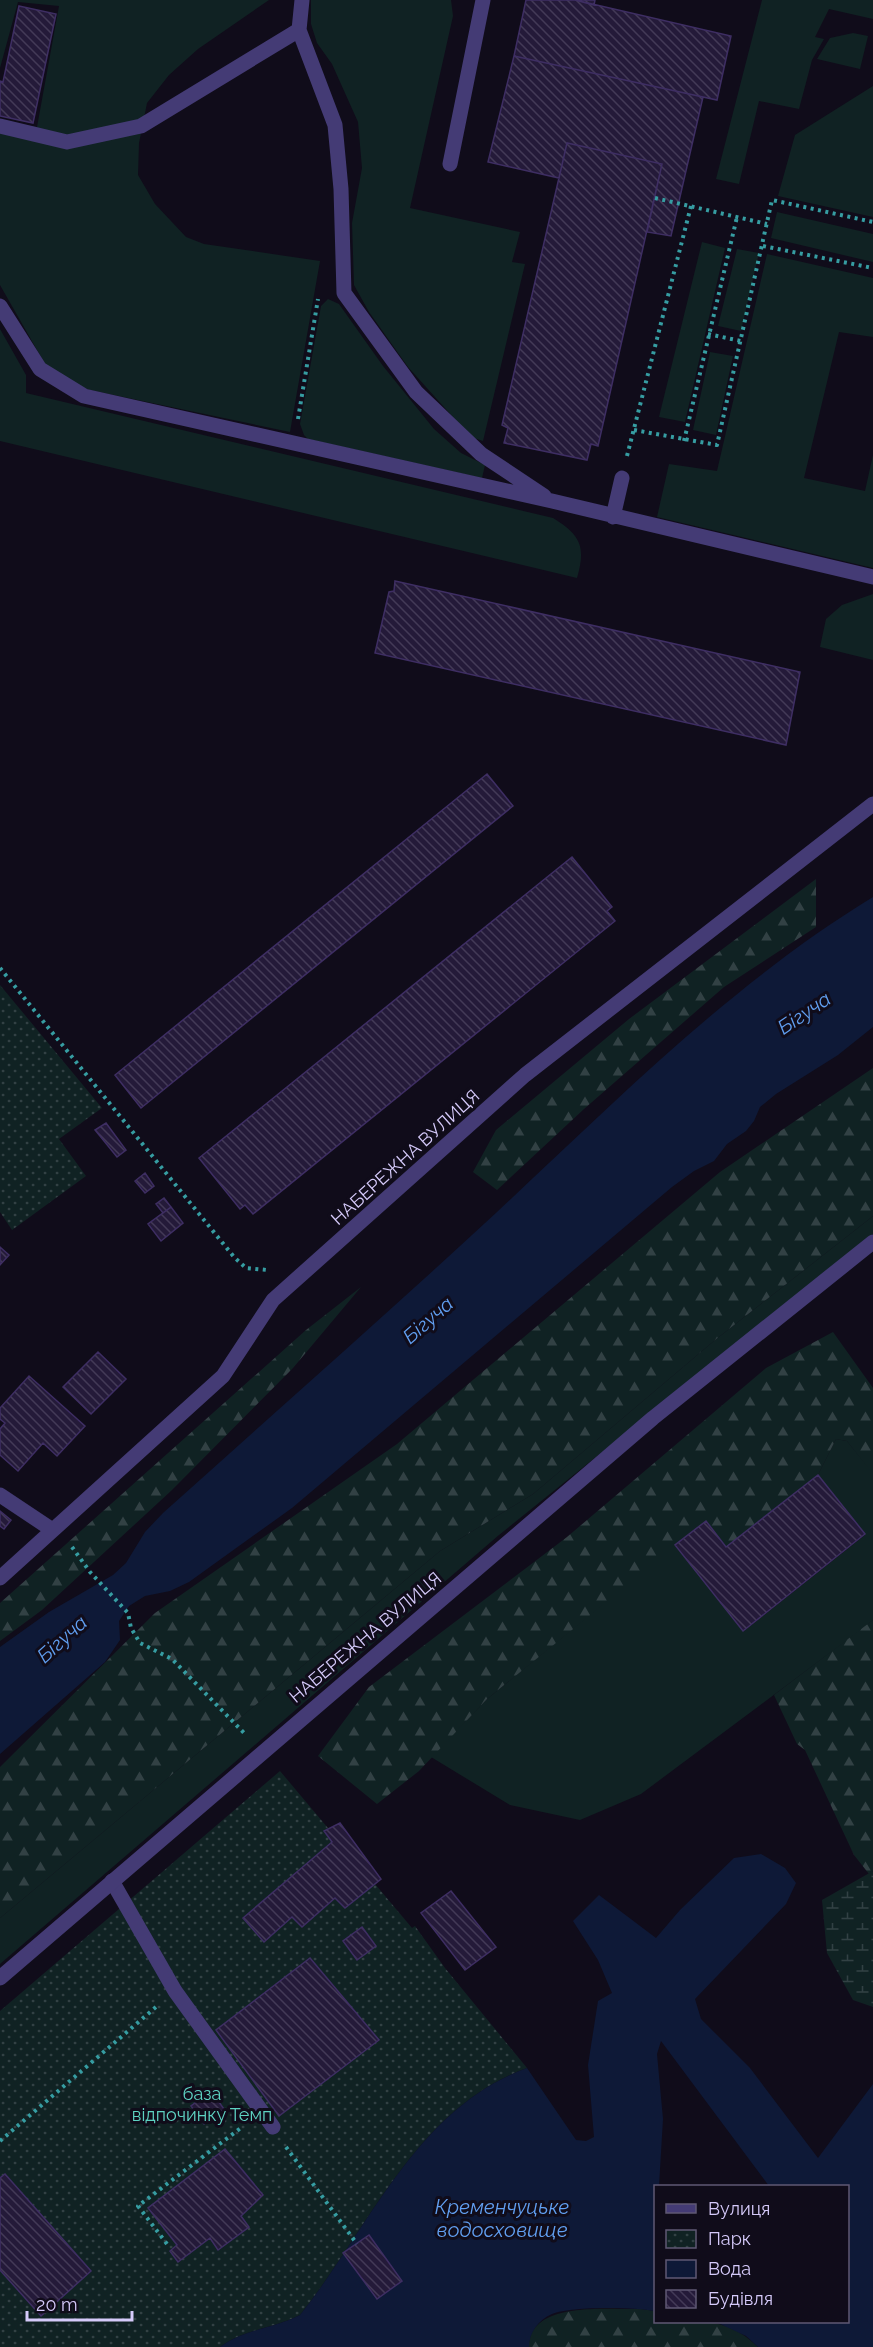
<svg xmlns="http://www.w3.org/2000/svg" width="873" height="2347" viewBox="0 0 873 2347" font-family="Raleway,sans-serif">
  <style>
    .grass { fill: #102223 }
    .forest { fill: url(#forest-firs) }
    .wetland { fill: url(#wetland-marsh) }
    .park { fill: url(#park-dots) }
    .water { fill: #0e1937 }
    .building { fill: url(#building-back-hatch); stroke: #3e2e63; stroke-width: 1.5 }
    .lines { fill: none; stroke-linecap: round; stroke-linejoin: round }
    .path { stroke: #369da2; stroke-width: 4; stroke-dasharray: 3 4.5; stroke-linecap: butt }
    .service { stroke: #443b75; stroke-width: 15 }
    .minor { stroke: #443b75; stroke-width: 15 }
    .labels { text-anchor: middle; dominant-baseline: central; stroke-width: 6; stroke-linejoin: round; paint-order: stroke }
    .street-label { font-size: 18px; fill: #d5cafa; stroke: #100c1a }
    .park-label { font-size: 18px; fill: #5ed2c2; stroke: #100c1a }
    .water-label { font-size: 20px; font-style: italic; fill: #619ff1; stroke: #100c1a }
  </style>
  <defs>
    <pattern id="forest-firs" width="22" height="20" patternUnits="userSpaceOnUse" patternTransform="scale(1.5)"><rect width="22" height="20" fill="#102223"/><path d="M5 1l3.5 6h-7zM16 11l3.5 6h-7z" fill="#324144"/></pattern>
    <pattern id="wetland-marsh" width="20" height="14" patternUnits="userSpaceOnUse" patternTransform="scale(1.5)"><rect width="20" height="14" fill="#102223"/><path d="M1 5h8M5 5V1M11 12h8M15 12V8" fill="none" stroke="#324144"/></pattern>
    <pattern id="park-dots" width="8" height="8" patternUnits="userSpaceOnUse" patternTransform="scale(1.5)"><rect width="8" height="8" fill="#102223"/><path d="M2 2h.1M6 6h.1" fill="none" stroke="#324144" stroke-width="1.8" stroke-linecap="round"/></pattern>
    <pattern id="building-back-hatch" width="6" height="6" patternUnits="userSpaceOnUse" patternTransform="scale(1.5)"><rect width="6" height="6" fill="#241a39"/><path d="M-1 5l2 2M0 0l6 6M5-1l2 2" fill="none" stroke="#433a57"/></pattern>
  </defs>
  <rect width="100%" height="100%" fill="#100c1a"/>
  <path class="grass" d="M0,0H269L198,49L169,75L147,103L139,143L138,175L155,204L186,237L204,244L320,261L290,432L90,390L67,382L45,364L0,285V121L37,127L59,6L18,2L0,68Z
    M311,0H451L453,16L410,208L520,232L512,262L525,264L483,441L471,437L408,367L369,312L354,285L352,223L362,168L358,122L332,64L317,43L311,24Z
    M762,0H873V19L829,9L815,37L824,39L812,60L799,109L759,101L739,184L716,179Z
    M853,33L868,36L860,69L817,59L830,38Z
    M873,86V217L778,196L795,135Z
    M777,212L873,234V262L771,238Z
    M702,242L725,248L685,422L659,417Z
    M737,249L759,253L741,331L718,326Z
    M767,254L873,278V337L839,332L804,478L865,491L873,455V568L657,517L669,464L717,471Z
    M328,299L339,304L383,366L434,429L461,453L485,465L482,478L308,439L304,435L300,424L321,306Z
    M0,329L26,375V393L553,518C581,535 586,547 577,578L0,441Z
    M710,352L733,356L716,435L693,430Z
    M873,594V660L820,647L826,619L842,605Z
    M873,1216V1234L499,1535L0,1964V1918L440,1551L533,1494L715,1340Z
    M836,1439L847,1441L873,1473V1620L862,1629L641,1794L580,1820L510,1805L431,1757L487,1699L675,1545L744,1631L865,1535L818,1475Z"/>
  <path class="forest" d="M816,879V927L724,987L584,1109L497,1190L473,1172L496,1130L629,1019Z
    M873,1068V1216L715,1340L533,1494L440,1551L0,1918V1767L155,1613L397,1444L720,1172Z
    M361,1287L293,1368L172,1490L42,1610L0,1641V1603L306,1330Z
    M833,1332L873,1388V1474L847,1441L836,1439L818,1475L726,1547L706,1521L487,1699L419,1771L377,1804L318,1756L369,1687L567,1537L766,1368Z
    M873,1620V1871L869,1874L854,1855L805,1750L797,1744L774,1695Z
    M641,2309L655,2311L656,2322C698,2322 724,2315 758,2347H529C529,2300 609,2310 641,2309Z"/>
  <path class="wetland" d="M873,1871V2007L853,2000L827,1953L822,1900Z"/>
  <path class="park" d="M0,985L102,1108L59,1139L86,1176L12,1230L0,1212Z
    M280,1771L412,1928L415,1926L445,1968L527,2068C416,2108 369,2229 300,2315C272,2329 245,2329 220,2347H0V2011Z"/>
  <path class="water" d="M873,897V1027L838,1055L776,1094L760,1107L754,1121L746,1131L727,1144L714,1161L694,1171L672,1187L292,1508L189,1582L170,1591L145,1596L129,1606L119,1621L120,1640L105,1662L0,1754V1647L49,1612L113,1575L126,1563L145,1532L163,1513C274,1413 387,1314 497,1212C617,1100 732,983 873,897Z
    M761,1854L785,1868L796,1883L786,1904L695,1999L701,2019L750,2068L818,2158L873,2084V2347H758L746,2336L716,2322H848V2186H769L661,2041L657,2054L663,2119L659,2186H656L655,2311C633,2307 572,2306 552,2314C538,2320 529,2333 529,2347H220C245,2329 272,2329 300,2315C369,2229 416,2108 527,2068L576,2140L586,2141L594,2137L588,2065L598,2001L612,1993L598,1960L573,1921L599,1895L656,1938L680,1910L734,1858Z"/>
  <path class="building" d="M526,0H575L731,36L717,100L514,56Z
    M575,0H595L594,5Z
    M19,6L56,14L33,123L0,116V81L3,82Z
    M514,56L703,97L671,236L647,232L662,164L567,143L559,178L488,162Z
    M567,143L662,164L598,446L591,444L587,460L504,443L508,428L502,425Z
    M395,581L800,672L786,745L375,653L389,592L394,591Z
    M487,774L513,806L141,1108L115,1075Z
    M572,857L612,907L607,911L615,921L253,1214L245,1205L240,1209L199,1158Z
    M106,1123L126,1150L117,1157L95,1130Z
    M145,1173L154,1186L145,1193L135,1181Z
    M164,1198L171,1207L163,1213L156,1204Z
    M171,1207L183,1223L161,1241L148,1224Z
    M0,1247L9,1255L0,1265Z
    M98,1352L126,1379L91,1414L63,1387Z
    M29,1376L85,1426L57,1456L43,1443L18,1471L0,1455V1429L5,1423L0,1419V1408Z
    M818,1475L865,1534L743,1631L675,1545L706,1521L726,1547Z
    M0,1511L11,1520L4,1529L0,1526Z
    M340,1823L381,1879L345,1908L335,1898L302,1927L292,1917L264,1942L243,1918L332,1842L324,1831Z
    M451,1891L496,1947L465,1970L421,1913Z
    M362,1927L376,1946L357,1960L343,1941Z
    M310,1958L379,2040L279,2116L216,2030Z
    M211,2091L224,2109L204,2124L191,2106Z
    M225,2149L263,2195L241,2216L249,2227L218,2250L210,2238L178,2262L170,2251L177,2245L148,2208Z
    M5,2174L91,2271L41,2316L0,2270V2178Z
    M369,2235L402,2281L377,2299L343,2253Z"/>
  <g class="lines">
    <path class="path" d="M655,198L767,224
      M763,246L873,268
      M708,334L741,341
      M298,419L318,299
      M634,430L717,445L772,200L873,222
      M684,441L737,217
      M627,456L691,206
      M0,968L234,1257L246,1268L267,1270
      M72,1547L90,1572L128,1613L131,1628L140,1643L172,1659L245,1734
      M0,2141L156,2007
      M286,2147L357,2244
      M167,2244L138,2206L242,2127"/>
    <path class="service" d="M302,0L299,30L335,125L341,189L344,293L416,392L481,454L544,496
      M0,126L67,142L141,126L299,30
      M450,164L483,0
      M0,306L40,369L84,396L552,501L873,577
      M613,517L622,478
      M112,1881L175,1991L273,2127"/>
    <path class="minor" d="M0,1495L51,1529
      M0,1578L223,1376L273,1300L525,1075L873,804
      M0,1978L653,1418L873,1242"/>
  </g>
  <g class="labels">
    <g class="street-label">
      <text transform="translate(405 1157) rotate(-42)">НАБЕРЕЖНА ВУЛИЦЯ</text>
      <text transform="translate(365 1637) rotate(-40)">НАБЕРЕЖНА ВУЛИЦЯ</text>
    </g>
    <g class="park-label">
      <text x="202" y="2093">база<tspan x="202" dy="21">відпочинку Темп</tspan></text>
    </g>
    <g class="water-label">
      <text transform="translate(804 1013) rotate(-34)">Бігуча</text>
      <text transform="translate(428 1320) rotate(-41)">Бігуча</text>
      <text transform="translate(62 1639) rotate(-42)">Бігуча</text>
      <text x="502" y="2207">Кременчуцьке<tspan x="502" dy="23">водосховище</tspan></text>
    </g>
  </g>
  <rect x="654" y="2185" width="195" height="138" fill="#100c1a" stroke="#5f5874" stroke-width="1.5"/>
  <rect x="666" y="2204" width="30" height="9" fill="#443b75" stroke="#5f5874" stroke-width="1.5"/>
  <text x="708" y="2215" font-size="18" fill="#d5cafa">Вулиця</text>
  <rect x="666" y="2230" width="30" height="18" fill="url(#park-dots)" stroke="#5f5874" stroke-width="1.5"/>
  <text x="708" y="2245" font-size="18" fill="#d5cafa">Парк</text>
  <rect x="666" y="2260" width="30" height="18" fill="#0e1937" stroke="#5f5874" stroke-width="1.5"/>
  <text x="708" y="2275" font-size="18" fill="#d5cafa">Вода</text>
  <rect x="666" y="2290" width="30" height="18" fill="url(#building-back-hatch)" stroke="#5f5874" stroke-width="1.5"/>
  <text x="708" y="2305" font-size="18" fill="#d5cafa">Будівля</text>
  <path d="M27 2311v9h105v-9" fill="none" stroke="#d5cafa" stroke-width="3"/>
  <text x="36" y="2311" font-size="18" fill="#d5cafa" stroke="#100c1a" stroke-width="4.5" paint-order="stroke">20 m</text>
</svg>
